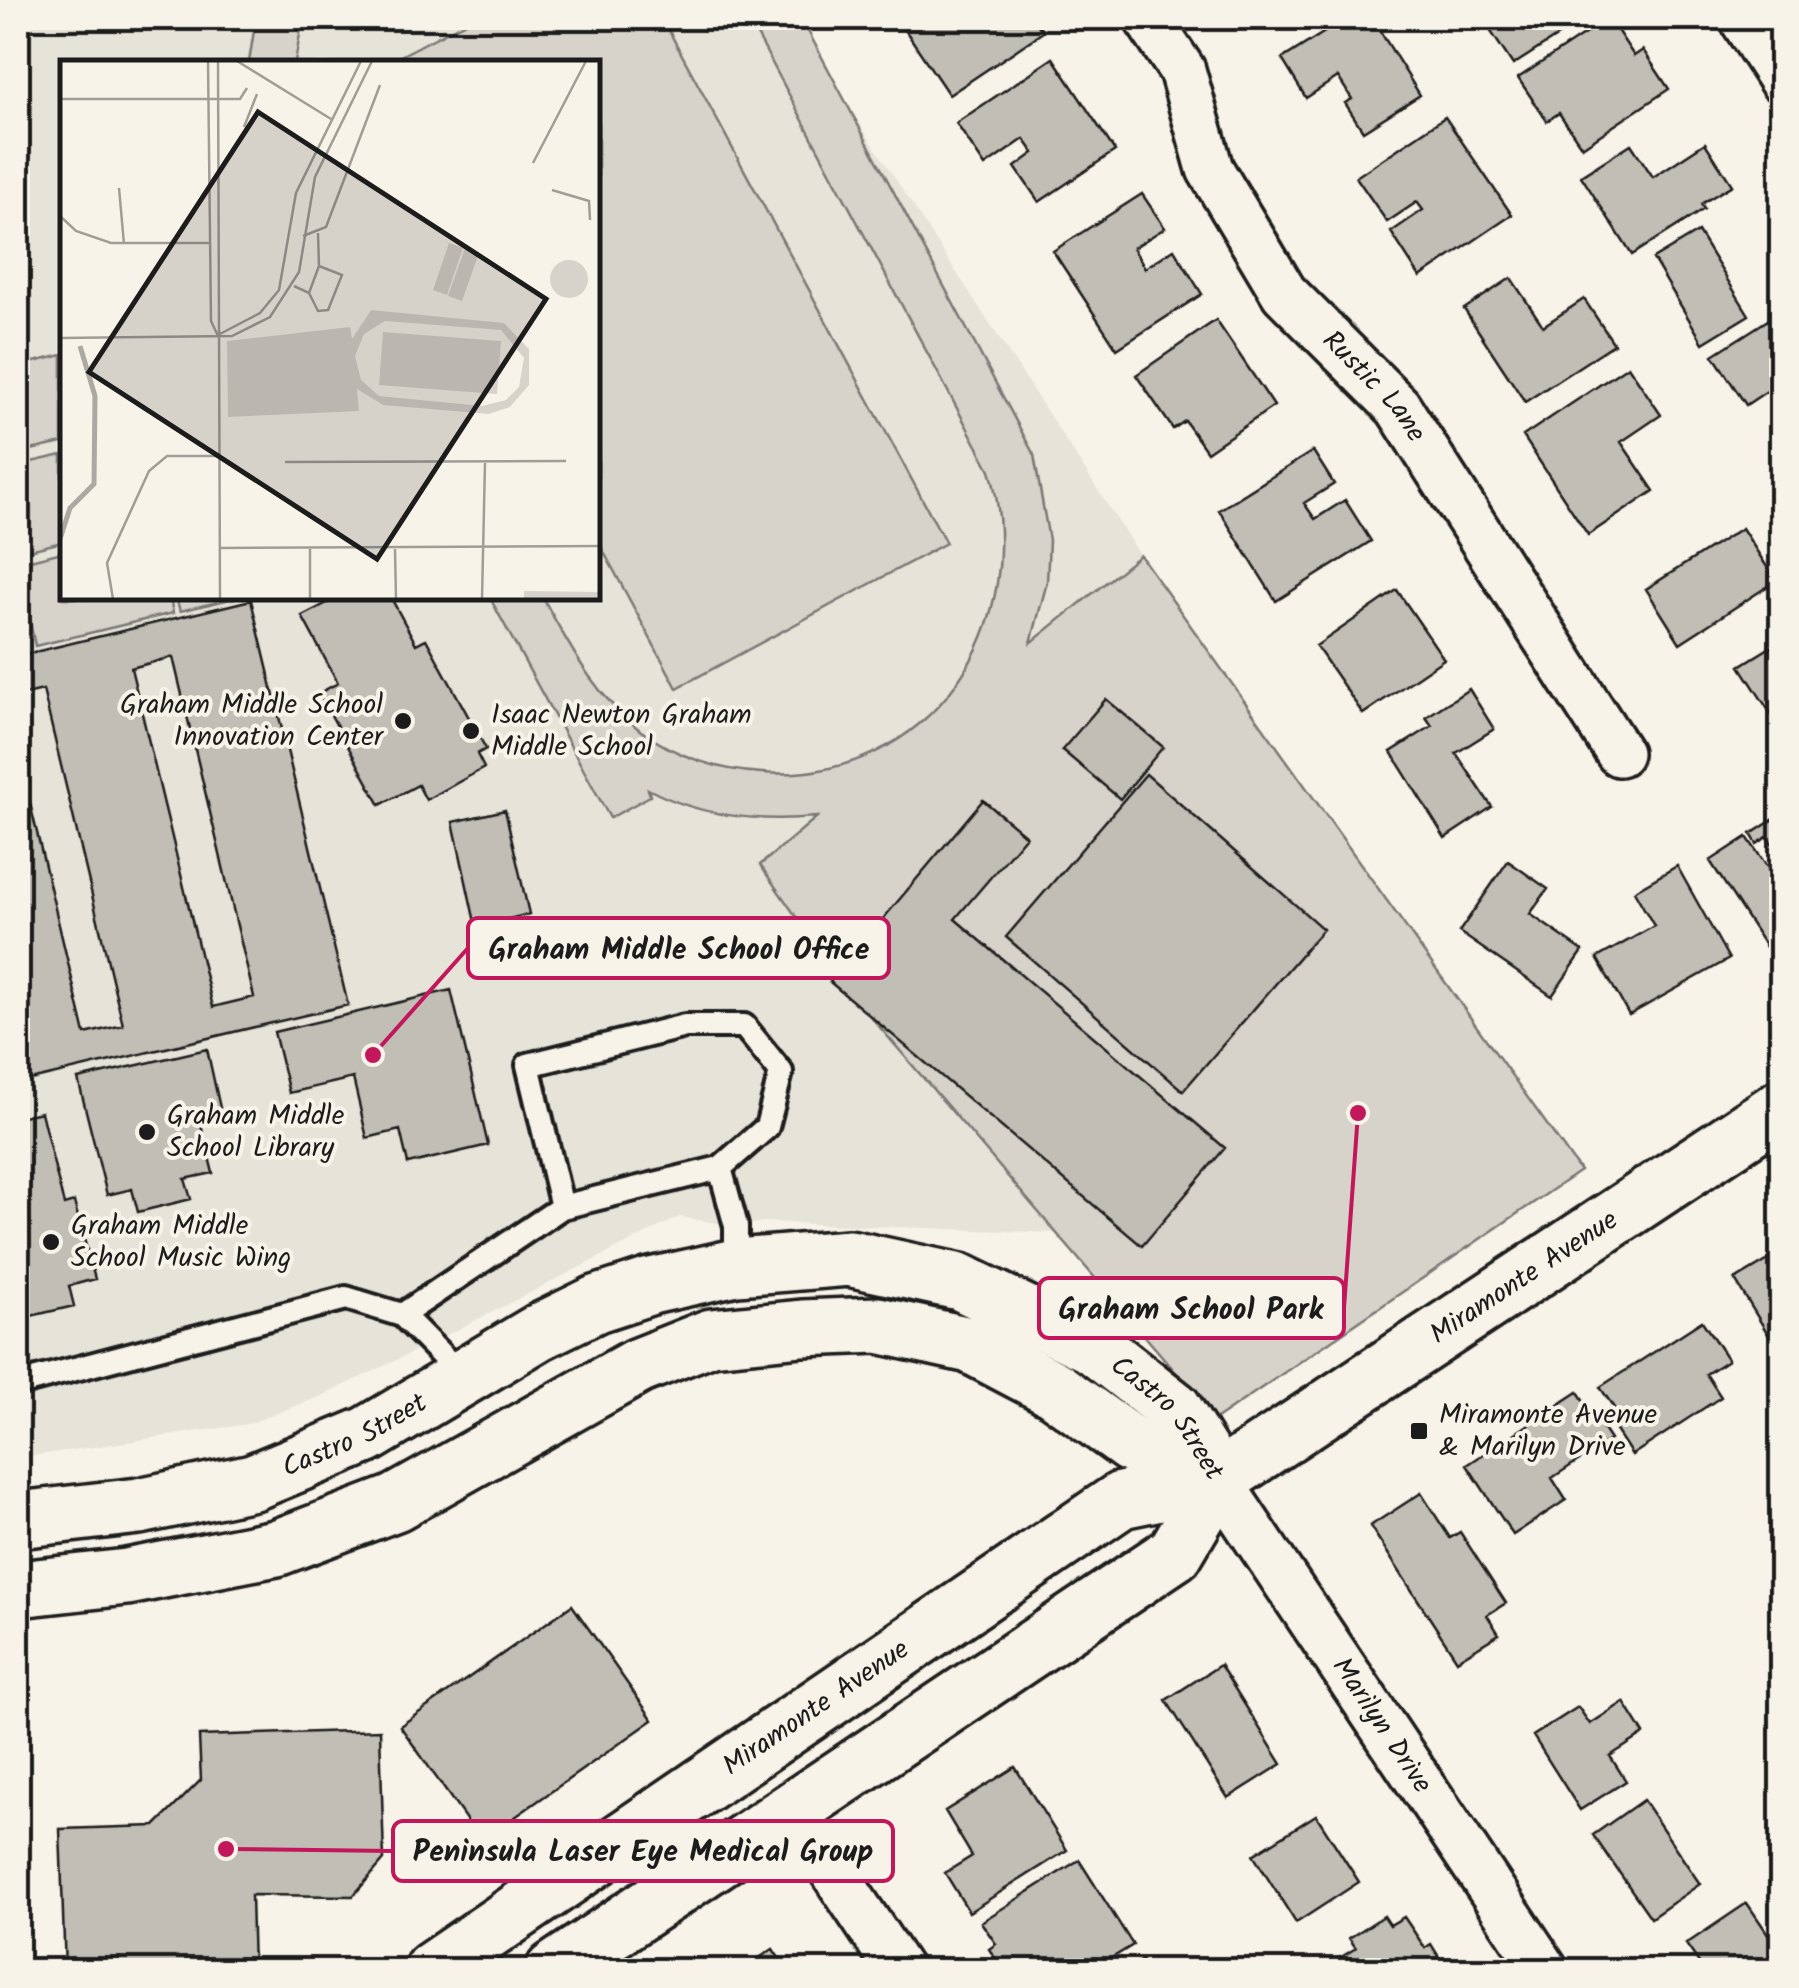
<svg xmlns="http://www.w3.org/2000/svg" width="1799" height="1988" viewBox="0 0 1799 1988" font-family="Kalam,sans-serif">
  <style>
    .built { fill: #e6e3d9; fill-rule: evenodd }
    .green { fill: #d7d3cb; stroke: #7a7874; stroke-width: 2.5 }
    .building { fill: #c0beb5; stroke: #1c1c1c; stroke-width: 2.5; fill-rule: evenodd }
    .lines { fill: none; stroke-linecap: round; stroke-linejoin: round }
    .lane-casing { stroke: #1c1c1c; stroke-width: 30 }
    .street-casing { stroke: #1c1c1c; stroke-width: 52 }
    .secondary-casing { stroke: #1c1c1c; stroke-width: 62 }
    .lane { stroke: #f7f3e8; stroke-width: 22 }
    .street { stroke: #f7f3e8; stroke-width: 45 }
    .secondary { stroke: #f7f3e8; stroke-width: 55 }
    .poi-dot { fill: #1c1c1c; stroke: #f7f3e8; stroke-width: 4 }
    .labels { text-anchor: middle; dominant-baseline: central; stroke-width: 8; stroke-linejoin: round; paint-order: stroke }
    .street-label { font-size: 28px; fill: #1c1c1c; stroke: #f7f3e8 }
    .poi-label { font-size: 28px; fill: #1c1c1c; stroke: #f7f3e8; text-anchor: start }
    .inset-river { fill: none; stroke: #aca9a2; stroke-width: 5 }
    .inset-road { fill: none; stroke: #9f9d96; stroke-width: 2.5 }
    .view { fill: #1c1c1c; fill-opacity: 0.15; stroke: #1c1c1c; stroke-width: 5 }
    .inset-edge { fill: none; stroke: #1c1c1c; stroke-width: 5 }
    .leader { fill: none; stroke: #c2185b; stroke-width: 4 }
    .callout-dot { fill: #c2185b; stroke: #f7f3e8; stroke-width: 4 }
    .callout { fill: #f7f3e8; stroke: #c2185b; stroke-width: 4 }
    .callout-label { font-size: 30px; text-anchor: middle; font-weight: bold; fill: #1c1c1c }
  </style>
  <rect width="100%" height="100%" fill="#f7f3e8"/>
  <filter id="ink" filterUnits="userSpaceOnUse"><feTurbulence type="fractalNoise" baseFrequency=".01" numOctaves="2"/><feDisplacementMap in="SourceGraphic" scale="20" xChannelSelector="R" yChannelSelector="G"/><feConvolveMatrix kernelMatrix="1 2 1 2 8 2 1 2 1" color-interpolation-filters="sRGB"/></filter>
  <g filter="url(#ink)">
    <path class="built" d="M18,18H791L1140,555L760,865L847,989L1056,1233L764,1222L736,1226L679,1217L415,1351L322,1396L248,1424L18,1458ZM62,62H598V598H62Z"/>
    <path class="green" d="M256,18H303L295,62H249Z
      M473,18H662L946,543L677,688L598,541V62H389Z
      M748,18H801L1034,455L1049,540L1047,582L1031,643L1140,555L1580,1171L1216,1419L847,989L760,865L817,817C758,822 701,817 648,789L650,796L610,818L490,598H543C570,647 595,696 641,731C675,756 720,771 762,773C932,784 1034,625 990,470Z
      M62,355V443L18,453V366Z
      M62,455V542L18,553V465Z
      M62,552V598H170L173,613L35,646L18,563Z
      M176,598H235L180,611Z"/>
    <path class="building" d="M897,18H1033L1043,32L949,95Z
      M1347,18H1372L1420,95L1363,131L1345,103L1352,99L1338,77L1306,98L1282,59Z
      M1482,18H1586L1513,65Z
      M1609,18L1634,56L1643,50L1669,89L1582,147L1559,113L1547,121L1518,78Z
      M1053,58L1115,151L1039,202L1015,167L1034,153L1024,139L985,166L956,123Z
      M1445,117L1512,215L1420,277L1391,232L1423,210L1417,202L1387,222L1356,177Z
      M1705,143L1732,185L1701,204L1704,209L1632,255L1581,176L1631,144L1653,177Z
      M1142,194L1165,228L1133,248L1145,268L1174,249L1202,294L1117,349L1053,251Z
      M1698,232L1749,315L1703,343L1653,259Z
      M1511,278L1543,326L1584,299L1614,344L1525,402L1464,309Z
      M1782,311V394L1776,385L1746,405L1713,355Z
      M1216,320L1274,406L1207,452L1185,421L1173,429L1136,375Z
      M1628,366L1661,415L1621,442L1654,491L1588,535L1523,436Z
      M1313,451L1334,484L1304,503L1315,519L1345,500L1371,541L1276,601L1219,510Z
      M1742,528L1776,581L1680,643L1646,589Z
      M1397,590L1444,659L1363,714L1316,646Z
      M337,598H391L416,644L426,639L486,749L477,754L484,768L426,800L418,785L380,805L319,693L338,683L302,616Z
      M251,600L348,1005L18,1083V753L85,1034L123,1025L43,690L18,696V656ZM173,657L254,997L213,1007L131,668Z
      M1782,640V731L1740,666Z
      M1469,689L1494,729L1456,753L1492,807L1445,838L1391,752L1432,726L1426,717Z
      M1106,699L1163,747L1120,799L1062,750Z
      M1146,774L1323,929L1183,1091L1006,937Z
      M983,800L1026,836L955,919L1225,1148L1142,1246L830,982Z
      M505,810L529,914L476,927L453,822Z
      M1782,814V859L1767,837L1757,844L1751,834Z
      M1747,837L1768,868L1782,859V950L1772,956L1710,861Z
      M1508,861L1548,889L1530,914L1583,951L1552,996L1459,932Z
      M1677,866L1729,959L1629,1015L1597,958L1654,926L1634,891Z
      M451,990L488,1145L408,1164L400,1130L367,1138L353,1078L289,1093L274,1032Z
      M207,1049L220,1108L198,1113L213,1173L185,1179L191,1199L138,1212L132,1189L107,1195L78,1079Z
      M41,1112L64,1205L74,1202L95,1279L69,1286L74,1306L18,1319V1117Z
      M1782,1252V1357L1735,1280Z
      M1702,1321L1728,1360L1706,1374L1721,1397L1632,1455L1615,1429L1624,1423L1600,1387Z
      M1578,1392L1610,1440L1552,1478L1566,1500L1513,1535L1467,1465Z
      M1421,1493L1450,1538L1460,1532L1506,1603L1487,1615L1499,1634L1457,1660L1370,1526Z
      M572,1605L653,1720L481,1841L400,1726Z
      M1220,1665L1282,1764L1228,1798L1166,1700Z
      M1624,1702L1644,1734L1610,1756L1626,1781L1580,1810L1533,1736L1578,1707L1590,1724Z
      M380,1730L384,1860L353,1896L251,1895L253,1970H65L60,1829L155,1826L201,1780L199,1736Z
      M1015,1767L1067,1850L969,1912L945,1873L972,1856L945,1811Z
      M1643,1800L1700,1884L1651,1918L1593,1835Z
      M1316,1815L1359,1882L1296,1923L1253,1855Z
      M1079,1860L1133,1945L1092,1970H1003L989,1949L996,1944L981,1922Z
      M1747,1903L1779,1950L1749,1970H1704L1686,1944Z
      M1384,1916L1390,1925L1404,1917L1425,1948L1431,1944L1444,1965L1439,1970H1320L1356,1948L1349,1938Z
      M773,1949L787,1970H741Z
      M1142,1960L1149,1970H1125Z"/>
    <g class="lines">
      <defs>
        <path id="lane" d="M720,1168L562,1207L528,1065L685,1026H744L781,1072L767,1127L720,1168L736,1226V1267
          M402,1315L562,1207
          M18,1384L346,1298L402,1315L464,1378"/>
        <g id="street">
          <path id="s1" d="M1147,18L1182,70L1210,169L1284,293L1398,407L1619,753"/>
          <path d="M1742,18L1782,80"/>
          <path id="s2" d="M1218,1480L1545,1970"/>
          <path d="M793,1811L899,1970"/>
        </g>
        <g id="secondary">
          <path id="s3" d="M18,1520L139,1506L253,1482L367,1435L539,1332L596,1304L651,1286L736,1267L849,1258L960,1282L1095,1347L1174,1409L1218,1480"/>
          <path d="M18,1589L127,1577L276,1548L395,1503L638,1366L711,1337L802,1328L878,1325L970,1345L1054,1389L1130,1444L1218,1480"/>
          <path id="s4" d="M432,1970L1121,1500L1218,1480L1782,1107"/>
          <path d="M554,1970L1175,1553L1218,1480"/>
        </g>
      </defs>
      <use href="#lane" class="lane-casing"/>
      <use href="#street" class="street-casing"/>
      <use href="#secondary" class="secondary-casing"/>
      <use href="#lane" class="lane"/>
      <use href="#street" class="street"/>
      <use href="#secondary" class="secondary"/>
    </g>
  </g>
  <g class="poi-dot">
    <circle cx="403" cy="721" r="10"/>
    <circle cx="471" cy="731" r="10"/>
    <circle cx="147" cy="1132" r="10"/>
    <circle cx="51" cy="1242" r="10"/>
    <rect x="1409" y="1421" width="20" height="20" rx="5"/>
  </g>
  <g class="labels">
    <g class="street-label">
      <text stroke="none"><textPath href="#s1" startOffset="440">Rustic Lane</textPath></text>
      <text stroke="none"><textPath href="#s4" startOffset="1300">Miramonte Avenue</textPath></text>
      <text stroke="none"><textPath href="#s3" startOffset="1250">Castro Street</textPath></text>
      <text stroke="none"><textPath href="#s3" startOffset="350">Castro Street</textPath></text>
      <text stroke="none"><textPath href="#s4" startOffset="465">Miramonte Avenue</textPath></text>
      <text stroke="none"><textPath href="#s2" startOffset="295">Marilyn Drive</textPath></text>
    </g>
    <g class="poi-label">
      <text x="383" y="705" text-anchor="end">Graham Middle School<tspan x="383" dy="32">Innovation Center</tspan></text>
      <text x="491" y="715">Isaac Newton Graham<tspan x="491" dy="32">Middle School</tspan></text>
      <text x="167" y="1116">Graham Middle<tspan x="167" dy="32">School Library</tspan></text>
      <text x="71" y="1226">Graham Middle<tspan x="71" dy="32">School Music Wing</tspan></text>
      <text x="1439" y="1415">Miramonte Avenue<tspan x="1439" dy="32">&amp; Marilyn Drive</tspan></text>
    </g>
  </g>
  <g transform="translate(60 60)">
    <rect width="540" height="540" fill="#f7f3e8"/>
    <path d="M389,183L403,188L387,235L373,230ZM405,188L419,193L402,241L388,236ZM490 219a19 19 0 1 1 38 0a19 19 0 1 1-38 0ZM311,250L444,263L469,289V325L450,347L429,354L323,345L297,329L299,351L168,357L167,281L290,267L292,279ZM325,261L441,270L464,298L459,327L446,340L422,346L319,336L301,320L295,296L304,274ZM323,272L441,281L437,334L319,325ZM464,531L540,532V539H464Z" fill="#d7d3cb" fill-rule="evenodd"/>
    <path class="inset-river" d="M0,479L10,448L34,424L35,336L20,286"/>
    <path class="inset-road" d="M148,1L151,261L158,276M158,1L160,539M177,1L271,59M0,39H180L187,28M184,67L197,34M473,103L526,1M59,128L64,184M492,130L529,141L530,160M0,156L16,171L51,183H150M258,173L259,206M243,176L266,167L320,25M234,226L249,233L258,251L268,250L282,215L259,206L249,233M158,275L200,253L219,230L236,133L301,1M0,278L172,276L210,257L239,212L255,117L312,1M225,402L506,401M159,488L540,486M250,489V539M335,489L336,539M53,539L47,503L89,411L107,396H159M422,539L425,403"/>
    <path class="view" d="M198,52L486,239L317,499L29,312Z"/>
    <rect width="540" height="540" class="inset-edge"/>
  </g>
  <path class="leader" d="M373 1055L468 948M1358 1113L1344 1308M226 1849L393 1851"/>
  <g class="callout-dot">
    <circle cx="373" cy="1055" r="10"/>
    <circle cx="1358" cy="1113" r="10"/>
    <circle cx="226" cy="1849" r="10"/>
  </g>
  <g class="callout">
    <rect x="468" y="918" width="421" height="60" rx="10"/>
    <rect x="1039" y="1278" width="305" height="60" rx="10"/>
    <rect x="393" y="1821" width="500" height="60" rx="10"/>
  </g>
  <g class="callout-label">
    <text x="679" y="959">Graham Middle School Office</text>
    <text x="1191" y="1319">Graham School Park</text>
    <text x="643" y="1861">Peninsula Laser Eye Medical Group</text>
  </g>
  <rect width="1799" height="1988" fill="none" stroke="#f7f3e8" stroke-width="60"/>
  <rect x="30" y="30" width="1739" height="1928" fill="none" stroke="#1c1c1c" stroke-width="4" filter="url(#ink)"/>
</svg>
